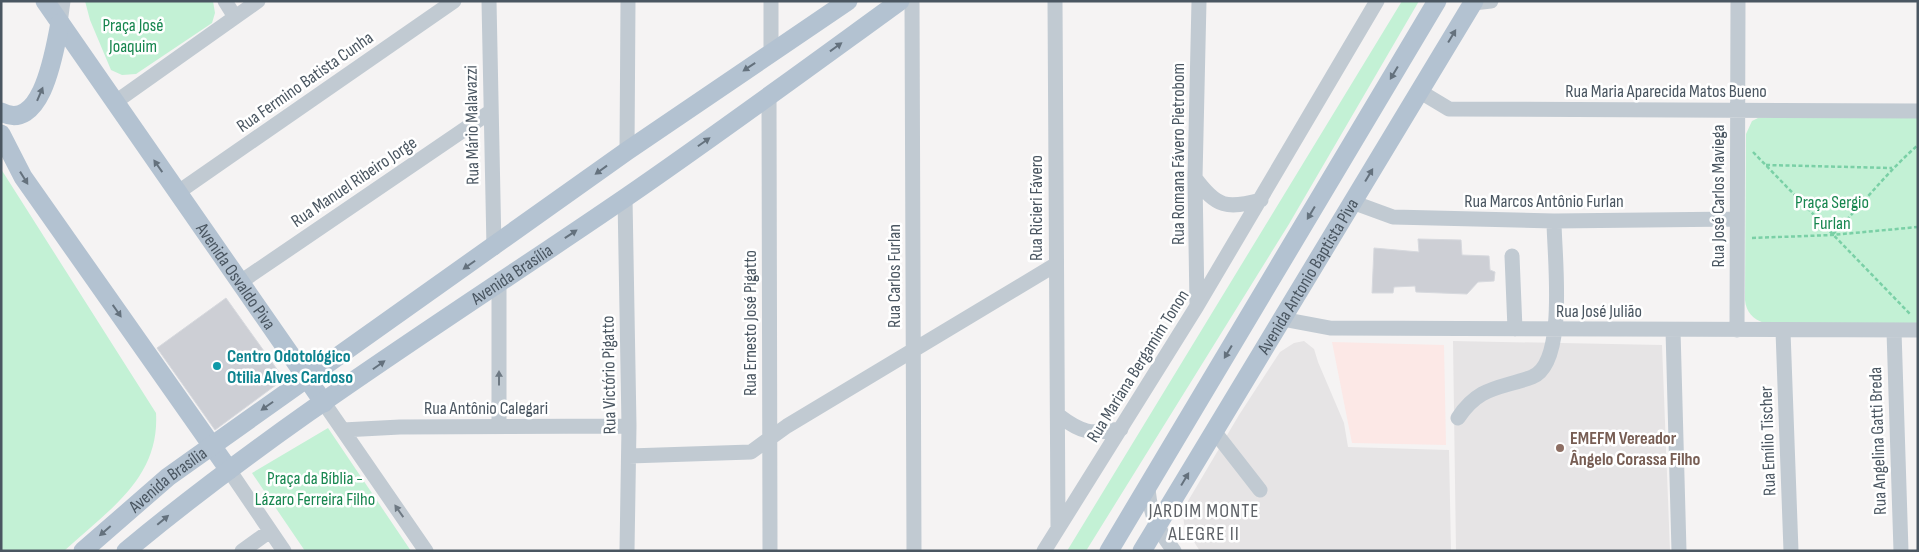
<svg xmlns="http://www.w3.org/2000/svg" width="1919" height="552" viewBox="0 0 1919 552" font-family="'Sofia Sans Condensed',sans-serif">
  <style>
    .education { fill: #e6e4e5 }
    .medical { fill: #fce8e6 }
    .green { fill: #c3f1d5 }
    .building { fill: #cdcfd5; stroke: #d7d9de }
    .lines { fill: none; stroke-linecap: round; stroke-linejoin: round }
    .path { stroke: #7ad0a6; stroke-width: 2.5; stroke-dasharray: 4 2.5; stroke-linecap: butt }
    .minor { stroke: #c1cad2; stroke-width: 15 }
    .major { stroke: #b3c2d1; stroke-width: 19 }
    .oneway { fill: #64717d }
    .oneway2 { fill: #6e7983 }
    .culture-dot { fill: #0f9aa8; stroke: #fff; stroke-width: 2 }
    .education-dot { fill: #8d6e63; stroke: #fff; stroke-width: 2 }
    .labels { text-anchor: middle; dominant-baseline: central; stroke-width: 5; stroke-linejoin: round; paint-order: stroke }
    .park-label { font-size: 18px; fill: #17864f; stroke: #fff }
    .street-label { font-size: 18px; fill: #4a5661; stroke: #fff }
    .culture-label { font-size: 18px; font-weight: bold; fill: #0d838f; stroke: #fff; text-anchor: start }
    .education-label { font-size: 18px; font-weight: bold; fill: #785e54; stroke: #fff; text-anchor: start }
    .quarter-label { font-size: 20px; letter-spacing: 1px; fill: #5f6368; stroke: #fff }
  </style>
  <rect width="100%" height="100%" fill="#f5f3f3"/>
  <path class="education" d="M1304,341L1314,349L1318,362L1344,423L1348,447L1449,450L1451,551H1200L1196,545L1184,524L1183,513L1188,501L1239,415L1280,352L1294,343Z
    M1453,341L1662,345L1670,551H1456Z"/>
  <path class="medical" d="M1332,342L1444,345L1446,445L1352,443Z"/>
  <path class="green" d="M85,1H213L215,13L212,23L136,74L122,75L111,70L90,20Z
    M1402,1H1419L1289,224L1086,551H1067Z
    M1918,115V323H1764C1753,319 1746,312 1745,300L1746,134L1752,121L1758,118Z
    M1,169L156,413C160,479 107,511 64,551H1Z
    M328,428L411,551H305L252,473Z"/>
  <path class="building" d="M1418,239L1461,240L1462,255L1489,256L1490,270L1495,272L1494,281L1478,282L1467,294L1416,292L1415,286L1394,287L1393,293H1372L1374,248L1419,252Z
    M226,298L284,379L215,430L157,348Z"/>
  <g class="lines">
    <path class="path" d="M1753,152L1911,315
      M1766,165L1892,168
      M1833,234C1862,205 1887,172 1918,145
      M1752,238L1832,235L1918,227"/>
    <path class="minor" d="M225,1L235,17
      M489,1L494,248
      M912,1L914,551
      M1055,1L1058,527
      M1473,3L1491,1
      M60,23L63,1
      M771,53V1
      M1419,91L1449,109L1918,111
      M769,96L770,551
      M114,103L258,1
      M627,151L628,1
      M1195,178C1217,208 1227,209 1261,200
      M177,193L454,1
      M625,198L629,426L627,551
      M1352,202L1393,217L1554,221L1737,219
      M1512,256L1515,329
      M239,283L490,112
      M499,283V426
      M1197,306L1195,178L1199,1
      M1282,319L1330,328L1918,330
      M1673,330L1679,551
      M1737,330L1738,1
      M1783,331L1791,551
      M1894,331L1901,551
      M324,403L426,551
      M1058,415C1083,434 1090,434 1121,429
      M1458,418C1479,386 1499,389 1532,377C1568,363 1554,254 1554,221
      M343,430L400,427L629,426
      M1214,431L1260,490
      M629,456L751,452L787,426L1055,265
      M229,470L284,551
      M1148,487C1150,516 1157,528 1174,551
      M242,551L270,531
      M1044,551L1197,306L1377,1"/>
    <g class="major">
      <path id="s1" d="M45,1L324,403"/>
      <path d="M1,112C43,134 55,47 60,23"/>
      <path d="M1,134L23,177L229,470"/>
      <path id="s2" d="M83,551L168,477L627,151L848,1"/>
      <path id="s3" d="M126,551C282,421 457,313 625,198C718,134 809,67 900,1"/>
      <path d="M1109,551L1437,1"/>
      <path id="s4" d="M1142,551L1474,1"/>
    </g>
  </g>
  <defs><path id="oneway-solid" d="M-6-.8H1V-3.2L6.5 0L1 3.2V.8H-6Z" transform="scale(1.25)"/></defs>
  <g class="oneway">
    <use href="#oneway-solid" transform="translate(1452 36) rotate(-59)"/>
    <use href="#oneway-solid" transform="translate(836 47) rotate(-36)"/>
    <use href="#oneway-solid" transform="translate(749 67) rotate(146)"/>
    <use href="#oneway-solid" transform="translate(1394 73) rotate(121)"/>
    <use href="#oneway-solid" transform="translate(40 94) rotate(-67)"/>
    <use href="#oneway-solid" transform="translate(704 142) rotate(-35)"/>
    <use href="#oneway-solid" transform="translate(158 166) rotate(-125)"/>
    <use href="#oneway-solid" transform="translate(601 170) rotate(144)"/>
    <use href="#oneway-solid" transform="translate(1369 175) rotate(-59)"/>
    <use href="#oneway-solid" transform="translate(24 178) rotate(58)"/>
    <use href="#oneway-solid" transform="translate(1311 213) rotate(121)"/>
    <use href="#oneway-solid" transform="translate(571 234) rotate(-34)"/>
    <use href="#oneway-solid" transform="translate(469 265) rotate(145)"/>
    <use href="#oneway-solid" transform="translate(117 311) rotate(55)"/>
    <use href="#oneway-solid" transform="translate(1228 352) rotate(121)"/>
    <use href="#oneway-solid" transform="translate(379 365) rotate(-35)"/>
    <use href="#oneway-solid" transform="translate(267 406) rotate(145)"/>
    <use href="#oneway-solid" transform="translate(1185 479) rotate(-59)"/>
    <use href="#oneway-solid" transform="translate(163 520) rotate(-40)"/>
    <use href="#oneway-solid" transform="translate(105 531) rotate(139)"/>
  </g>
  <g class="oneway2">
    <use href="#oneway-solid" transform="translate(499 378) rotate(-90)"/>
    <use href="#oneway-solid" transform="translate(399 511) rotate(-125)"/>
  </g>
  <circle class="culture-dot" cx="217" cy="366" r="5"/>
  <circle class="education-dot" cx="1560" cy="448" r="5"/>
  <g class="labels">
    <g class="park-label">
      <text x="133" y="25">Praça José<tspan x="133" dy="21">Joaquim</tspan></text>
      <text x="1832" y="202">Praça Sergio<tspan x="1832" dy="21">Furlan</tspan></text>
      <text x="315" y="478">Praça da Bíblia -<tspan x="315" dy="21">Lázaro Ferreira Filho</tspan></text>
    </g>
    <g class="street-label">
      <text transform="translate(305 82) rotate(-35)">Rua Fermino Batista Cunha</text>
      <text x="1666" y="91">Rua Maria Aparecida Matos Bueno</text>
      <text transform="translate(472 125) rotate(-91)">Rua Mário Malavazzi</text>
      <text transform="translate(1178 154) rotate(-90)">Rua Romana Fávero Pietrobom</text>
      <text transform="translate(354 182) rotate(-34)">Rua Manuel Ribeiro Jorge</text>
      <text transform="translate(1718 196) rotate(-90)">Rua José Carlos Maviega</text>
      <text x="1544" y="201">Rua Marcos Antônio Furlan</text>
      <text transform="translate(1036 208) rotate(-90)">Rua Ricieri Fávero</text>
      <text stroke="none"><textPath href="#s3" startOffset="475">Avenida Brasília</textPath></text>
      <text stroke="none"><textPath href="#s1" startOffset="335">Avenida Osvaldo Piva</textPath></text>
      <text transform="translate(894 276) rotate(-90)">Rua Carlos Furlan</text>
      <text stroke="none"><textPath href="#s4" startOffset="321">Avenida Antonio Baptista Piva</textPath></text>
      <text x="1599" y="311">Rua José Julião</text>
      <text transform="translate(750 323) rotate(-90)">Rua Ernesto José Pigatto</text>
      <text transform="translate(1138 366) rotate(-58)">Rua Mariana Bergamim Tonon</text>
      <text transform="translate(609 375) rotate(-91)">Rua Victório Pigatto</text>
      <text x="486" y="408">Rua Antônio Calegari</text>
      <text transform="translate(1768 441) rotate(-92)">Rua Emílio Tischer</text>
      <text transform="translate(1878 441) rotate(-92)">Rua Angelina Gatti Breda</text>
      <text stroke="none"><textPath href="#s2" startOffset="111">Avenida Brasília</textPath></text>
    </g>
    <g class="culture-label">
      <text x="227" y="356">Centro Odotológico<tspan x="227" dy="21">Otilia Alves Cardoso</tspan></text>
    </g>
    <g class="education-label">
      <text x="1570" y="438">EMEFM Vereador<tspan x="1570" dy="21">Ângelo Corassa Filho</tspan></text>
    </g>
    <g class="quarter-label">
      <text x="1204" y="511">JARDIM MONTE<tspan x="1204" dy="23">ALEGRE II</tspan></text>
    </g>
  </g>
  <rect width="1919" height="552" fill="none" stroke="#4a5661" stroke-width="5"/>
</svg>
